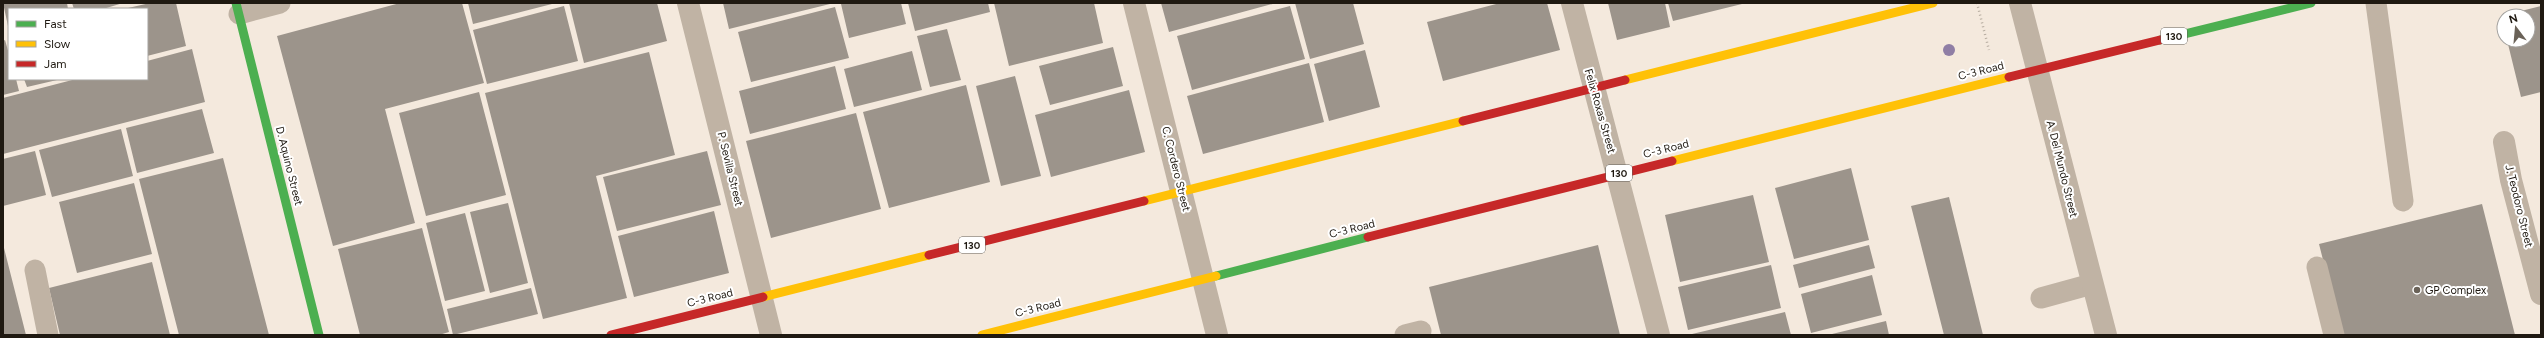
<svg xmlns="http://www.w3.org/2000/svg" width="2544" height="338" viewBox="0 0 2544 338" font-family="Figtree,sans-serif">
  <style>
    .building { fill: #9c948b }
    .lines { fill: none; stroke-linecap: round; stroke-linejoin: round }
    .path { stroke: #b8aea2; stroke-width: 2.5; stroke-dasharray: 1 3; stroke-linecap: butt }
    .lane { stroke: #c0b3a4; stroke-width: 21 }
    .street { stroke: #c0b3a4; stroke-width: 22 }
    .fast { stroke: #4caf50; stroke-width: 9 }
    .slow { stroke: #ffc107; stroke-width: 9 }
    .jam { stroke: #c62828; stroke-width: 9 }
    .tree { fill: #8f7ea5 }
    .poi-dot { fill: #6a6258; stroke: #fff; stroke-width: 1.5 }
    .labels { text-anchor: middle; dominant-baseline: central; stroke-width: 4; stroke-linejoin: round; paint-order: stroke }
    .shield { fill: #fff; stroke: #625e58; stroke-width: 1 }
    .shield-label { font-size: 10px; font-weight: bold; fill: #1f1911 }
    .street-label { font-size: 11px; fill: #1f1911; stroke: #fff }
    .poi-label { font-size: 11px; fill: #1f1911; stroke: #fff; text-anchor: start }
  </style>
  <rect width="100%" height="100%" fill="#f4e9dd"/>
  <path class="building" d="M3,3H67L68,9H9L8,26Z
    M72,3H123L103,9H74Z
    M150,3H176L186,46L147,56V9L128,8Z
    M400,3H462L484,83L385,109L415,223L333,246L277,36Z
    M468,3H552V4L473,24Z
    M569,3H657L667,41L584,63Z
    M723,3H830V4L729,29Z
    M901,3L906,24L849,38L841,4Z
    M908,3H988L990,12L915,31Z
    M994,3H1094L1103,43L1009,66Z
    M1161,3H1276L1169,32Z
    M1295,3H1353L1364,44L1310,59Z
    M1500,3H1547L1560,50L1443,81L1427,22Z
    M1608,3H1665L1670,27L1617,40Z
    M1668,3H1742V4L1673,21Z
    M564,6L578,61L487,84L473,30Z
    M1290,6L1305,59L1192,90L1177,36Z
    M2541,6V92L2521,97L2507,40H2528V16H2504L2503,25L2501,16Z
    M835,7L849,58L751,82L738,32Z
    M947,29L961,80L930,87L917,36Z
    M5,40L9,54V79H16L19,91L3,95V41Z
    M1113,47L1123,86L1050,105L1039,66Z
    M192,49L205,102L3,154V98L76,79H147V61Z
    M1365,50L1380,107L1329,121L1314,64Z
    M912,51L922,90L854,107L844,69Z
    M649,52L675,155L596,176L627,298L543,319L485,93Z
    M1309,63L1324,122L1203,154L1187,96Z
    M835,66L846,109L750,134L739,91Z
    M1015,76L1041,176L1001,186L976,86Z
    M24,79H57V80L27,87Z
    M966,85L990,182L889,208L863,112Z
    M1129,90L1145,152L1051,177L1035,115Z
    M479,92L506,195L426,216L399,113Z
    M202,109L214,153L137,173L126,128Z
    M856,113L881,209L771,238L746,141Z
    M121,129L133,176L52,197L39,150Z
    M35,151L46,195L3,206V159Z
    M707,151L721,205L617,231L603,177Z
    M223,158L269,335H179L139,179Z
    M1851,168L1869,240L1794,259L1775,188Z
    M134,183L152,254L77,273L59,202Z
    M1753,195L1769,262L1680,282L1665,215Z
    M1949,197L1983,335H1944L1911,206Z
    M508,203L528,283L490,293L470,212Z
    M2482,204L2515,335H2342L2319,244Z
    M714,211L729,273L634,297L618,236Z
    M465,213L485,291L445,301L426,223Z
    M422,228L449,332L439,335H360L338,249Z
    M1598,245L1620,335H1441L1429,287Z
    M1869,245L1875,268L1799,288L1793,265Z
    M3,248H4L26,335H3Z
    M152,262L170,335H60L49,288Z
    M1771,265L1781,308L1688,330L1678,287Z
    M1872,275L1882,315L1811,333L1801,294Z
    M531,288L538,314L453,335L447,309Z
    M1785,312L1791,335H1693L1692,334Z
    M1886,321L1889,335H1832V334Z"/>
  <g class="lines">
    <path class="path" d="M1977,3L1989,50"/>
    <path class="lane" d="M2376,3L2403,201
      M239,14L280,3
      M2317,267L2334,335
      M35,270L48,335
      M2041,298L2092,284
      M1405,335L1421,331"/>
    <path class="street" d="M688,3L771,335
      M1134,3L1217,335
      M1572,3L1659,335
      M2020,3L2106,335
      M2504,142L2511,180L2541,294"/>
    <path class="fast" d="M236,3L319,335
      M2160,40L2311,3
      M1216,276L1368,237"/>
    <path class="slow" d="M1625,80L1933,3
      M1672,161L2009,77
      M1144,201L1463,121
      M763,297L929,255
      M982,335L1216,276"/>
    <path class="jam" d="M2009,77L2160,40
      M1463,121L1625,80
      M1368,237L1672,161
      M929,255L1144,201
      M611,335L763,297"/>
  </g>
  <circle class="tree" cx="1949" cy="50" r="6"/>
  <circle class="poi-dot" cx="2417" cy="290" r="4"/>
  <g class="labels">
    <g class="shield">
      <rect x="2161" y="28" width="26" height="16" rx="3"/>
      <rect x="1606" y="165" width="26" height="16" rx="3"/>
      <rect x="959" y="237" width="26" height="16" rx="3"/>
    </g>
    <g class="shield-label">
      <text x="2174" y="36">130</text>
      <text x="1619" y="173">130</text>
      <text x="972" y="245">130</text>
    </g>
    <g class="street-label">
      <text transform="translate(1981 71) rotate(-14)">C-3 Road</text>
      <text transform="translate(1600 111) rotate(74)">Felix Roxas Street</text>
      <text transform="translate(1666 149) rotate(-14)">C-3 Road</text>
      <text transform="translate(289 166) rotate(76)">D. Aquino Street</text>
      <text transform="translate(730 169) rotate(76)">P. Sevilla Street</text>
      <text transform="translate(1176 169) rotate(76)">C. Cordero Street</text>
      <text transform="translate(2062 169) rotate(76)">A. Del Mundo Street</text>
      <text transform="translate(2519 206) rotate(76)">J. Teodoro Street</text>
      <text transform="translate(1352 229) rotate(-14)">C-3 Road</text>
      <text transform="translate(710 298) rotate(-14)">C-3 Road</text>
      <text transform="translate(1038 308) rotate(-14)">C-3 Road</text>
    </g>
    <g class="poi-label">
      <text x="2425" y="290">GP Complex</text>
    </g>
  </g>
  <rect width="2544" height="338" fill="none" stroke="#1f1911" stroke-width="8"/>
  <rect x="8" y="8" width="140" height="72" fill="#ffffff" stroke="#a5a3a0"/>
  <rect x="16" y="21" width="20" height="6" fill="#4caf50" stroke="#a5a3a0"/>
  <text x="44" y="28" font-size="12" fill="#1f1911">Fast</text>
  <rect x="16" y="41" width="20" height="6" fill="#ffc107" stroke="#a5a3a0"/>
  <text x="44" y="48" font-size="12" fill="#1f1911">Slow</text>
  <rect x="16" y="61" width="20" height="6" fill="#c62828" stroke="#a5a3a0"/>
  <text x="44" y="68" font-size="12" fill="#1f1911">Jam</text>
  <g transform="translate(2516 28) rotate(344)"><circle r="19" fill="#ffffff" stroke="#a5a3a0"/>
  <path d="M0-3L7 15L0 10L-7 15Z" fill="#6a6258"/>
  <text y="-6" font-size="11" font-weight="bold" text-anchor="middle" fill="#1f1911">N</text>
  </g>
</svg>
